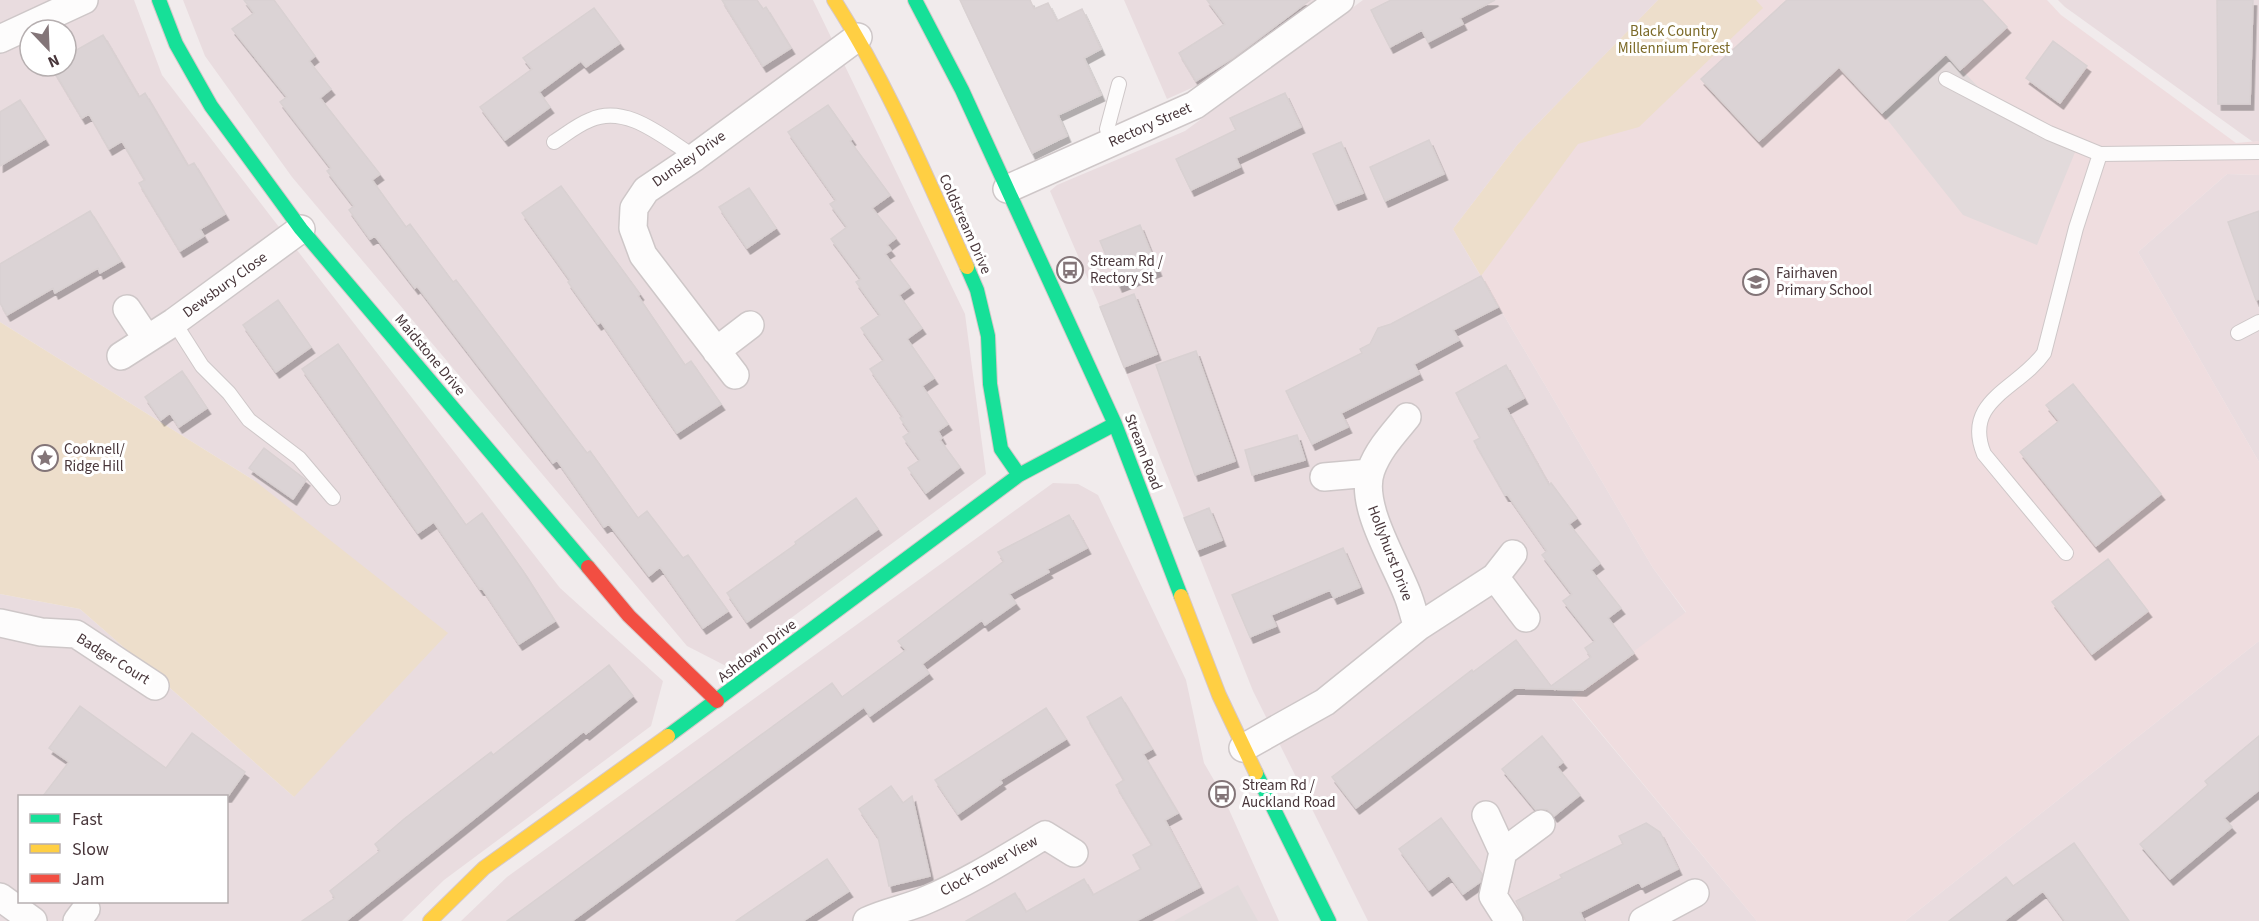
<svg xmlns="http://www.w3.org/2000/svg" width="2259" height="921" viewBox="0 0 2259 921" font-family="'Source Sans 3',sans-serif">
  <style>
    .residential { fill: #e9dcdf; fill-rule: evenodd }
    .education { fill: #efdddf }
    .green { fill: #eddecb }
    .parking { fill: #e2dadb }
    .building { fill: #dbd3d5; stroke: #d9d1d2; stroke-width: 1.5; filter: url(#shadow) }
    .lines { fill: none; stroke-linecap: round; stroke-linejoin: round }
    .lane-casing { stroke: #cec7c8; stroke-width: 16 }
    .street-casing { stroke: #cec7c8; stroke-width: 30 }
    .fast-casing { stroke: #d6c8c9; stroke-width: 16 }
    .slow-casing { stroke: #d6c8c9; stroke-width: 16 }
    .jam-casing { stroke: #d6c8c9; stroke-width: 16 }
    .lane { stroke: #fdfcfc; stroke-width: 14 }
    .street { stroke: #fdfcfc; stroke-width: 27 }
    .fast { stroke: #16e098; stroke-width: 14 }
    .slow { stroke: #ffcf43; stroke-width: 14 }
    .jam { stroke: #f24e42; stroke-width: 14 }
    .labels { text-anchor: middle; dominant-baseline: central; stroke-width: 6; stroke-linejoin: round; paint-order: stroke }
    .park-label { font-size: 15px; fill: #7c6a28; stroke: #fff }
    .street-label { font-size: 15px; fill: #48363a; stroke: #fff }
    .poi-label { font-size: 15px; fill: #48363a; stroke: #fff; text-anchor: start }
  </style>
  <defs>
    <filter id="shadow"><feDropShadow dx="3.5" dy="6" stdDeviation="0" flood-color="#0004"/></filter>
  </defs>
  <rect width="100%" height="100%" fill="#f1ebec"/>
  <path class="residential" d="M0,0H134L162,75L272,218L560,588L663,681L651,726L444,880L402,921H0V594L80,609L294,797L255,481L0,322ZM30,30H66V66H30ZM20,796H226V902H20Z
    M183,0H813L965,314L986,474L726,666L687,646L292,177L205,56Z
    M1124,0H1319L1205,82L1167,99Z
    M1363,0H1658L1518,144L1453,229L1653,568L1686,613L1572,699L1757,921H1368L1253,691L1100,307L1050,191L1057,185L1185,131Z
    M2058,0H2259V141L2253,142L2065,7Z
    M2227,174L2259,175V462L2138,252Z
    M1053,483L1078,484L1098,495L1186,680L1204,763L1222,794L1279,921H461L507,877Z
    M2259,641V921H1905Z"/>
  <path class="education" d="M1658,0H2047L2061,15L2236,143L2259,141V175L2227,174L2138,252L2259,462V641L1905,921H1757L1572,698L1686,612L1653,568L1453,229L1518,144Z"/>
  <path class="green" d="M1658,0H1756L1763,8L1639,127L1578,144L1481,276L1453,229L1518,144Z
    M0,322L255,481L448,633L294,797L80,609L0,594Z"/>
  <path class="parking" d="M1902,7L1984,93L2078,145L2037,245L1963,215L1882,113L1925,73L1881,25Z
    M1238,885L1258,921H1174Z"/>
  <path class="building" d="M244,0H274L315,56L309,61L331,89L320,98L380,174L372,180L406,227L410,224L453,282L456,280L587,453L590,451L638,518L647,511L683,558L688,555L728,611L703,628L660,567L649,576L609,524L604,527L557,460L553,463L417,286L415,288L375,236L370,239L349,210L354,206L327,171L331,168L280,102L287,97L232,29L254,13Z
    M722,0H757L763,9L766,7L791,48L763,66Z
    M960,0H1030L1034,9L1048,3L1057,21L1082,9L1101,49L1084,58L1101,95L1058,115L1067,136L1032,153Z
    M1207,0H1310L1233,58L1196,81L1179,53L1225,24Z
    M1391,0H1495L1460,18L1463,24L1428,42L1422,30L1390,47L1371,10Z
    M1787,0H1982L2007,27L1960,70L1946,54L1882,113L1839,67L1759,141L1701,79Z
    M2217,0H2253L2250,104H2218Z
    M594,8L620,43L586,67L581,61L539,92L550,107L505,140L480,107L532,69L523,58Z
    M103,35L139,97L145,93L188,166L194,163L225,214L200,229L204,236L180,251L139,183L145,180L122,141L109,149L89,114L82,118L51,66H66V56Z
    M2053,41L2087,66L2060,103L2026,78Z
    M1285,93L1301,127L1236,158L1240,167L1191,190L1176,159L1236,130L1230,118Z
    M20,100L45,139L0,166V112Z
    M828,105L852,139L850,141L890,195L872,208L896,238L887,245L891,250L885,254L910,287L899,295L922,328L907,339L934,378L922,386L948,424L938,431L942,438L940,440L960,467L926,493L908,468L920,460L903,437L910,432L900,418L903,417L870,369L884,360L861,328L880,315L856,282L861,279L831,239L847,227L830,204L836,200L788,132Z
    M1429,140L1444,174L1385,201L1370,167Z
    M1341,142L1363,193L1335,204L1313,154Z
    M561,186L640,294L638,296L685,365L691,361L721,404L677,433L601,322L598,324L568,282L570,280L522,213Z
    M749,188L776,228L747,248L719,207Z
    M90,211L121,261L100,273L98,268L55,293L53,288L7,315L0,303V264Z
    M2259,211V299L2256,300L2228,222Z
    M1140,225L1158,270L1119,286L1100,241Z
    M1481,276L1498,307L1453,330L1459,340L1414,364L1419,374L1341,413L1348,427L1312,444L1286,391L1362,353L1360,349L1370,344L1378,328L1391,324Z
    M1134,294L1157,354L1124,367L1100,307Z
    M278,300L311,347L276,372L243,325Z
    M338,344L466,525L482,513L523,571L555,621L519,644L482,588L480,589L434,522L418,533L302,369Z
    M1196,351L1235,461L1195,475L1156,365Z
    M1506,365L1524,398L1506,408L1549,485L1551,483L1577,518L1569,524L1600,563L1591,570L1621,608L1608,618L1634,653L1583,690L1514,688L1356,808L1332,777L1472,670L1473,672L1516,640L1551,686L1591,657L1585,648L1595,641L1563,601L1572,594L1542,555L1547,551L1507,494L1505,495L1474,441L1480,438L1456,393Z
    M182,371L207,408L179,427L170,413L161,420L145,397Z
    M2073,384L2161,494L2096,546L2020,452L2059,421L2046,405Z
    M1297,435L1305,460L1252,475L1245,450Z
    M264,448L306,480L293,499L249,468Z
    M856,498L878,529L747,622L727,593L796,544L795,542Z
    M1209,508L1222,540L1197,550L1184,518Z
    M1069,515L1087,548L1047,569L1049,572L1009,594L1016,603L985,625L982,620L922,664L929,673L870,716L864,707L572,921H507L832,683L842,697L906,650L898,641L1004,561L998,552Z
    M1343,548L1360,587L1334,598L1330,590L1271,615L1276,626L1250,637L1232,595Z
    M2108,559L2148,611L2092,654L2052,602Z
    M609,665L633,696L586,734L584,731L346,921H302L335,898L330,891L380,851L375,844L404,819L491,752L493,755Z
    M1121,697L1152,749L1143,754L1178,813L1165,820L1200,887L1136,921H966L1015,893L1026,912L1084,879L1093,895L1141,869L1133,855L1152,845L1116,785L1124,780L1087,717Z
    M80,706L166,768L192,733L245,772L228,796H43L69,762L49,748Z
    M1046,708L1066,739L1000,780L1002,783L958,814L935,780Z
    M1542,736L1563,762L1557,767L1580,795L1554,816L1547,809L1536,810L1502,769Z
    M2259,736V790L2224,818L2232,827L2170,879L2140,844L2208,785L2205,781Z
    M891,786L903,803L912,796L930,876L889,886L878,837L859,809Z
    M1441,818L1482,874L1480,882L1463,894L1449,875L1429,890L1399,849Z
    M1646,823L1660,832L1678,869L1642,887L1639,882L1580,912L1584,921H1526L1516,901L1562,878L1560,875L1623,844L1619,836Z
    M2074,843L2129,921H2065L2043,891L2004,921H1949L2006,877L2013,886Z
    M827,859L849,891L803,921H736Z"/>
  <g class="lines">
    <defs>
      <path id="lane" d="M1946,79L2049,133L2100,154L2259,152
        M554,142C565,135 577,125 590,120C627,103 665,139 695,157
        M1111,142L1107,129L1119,84
        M174,322L202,366L229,393L249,420L299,458L333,498
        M2238,333L2259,322
        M2066,553L1984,454C1962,400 2019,389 2044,353L2076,228L2100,154"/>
      <path id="street" d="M0,39L84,0
        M1007,189L1195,105L1340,0
        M127,309L147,339
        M716,351L750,325
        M121,356L174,322L301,229
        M735,375L643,255L633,228L634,208L646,190L695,157L858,37
        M1324,477L1370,473
        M1513,554L1495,577L1526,618
        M0,623L41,632L76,634L155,686
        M1418,627L1495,577
        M1243,748L1325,702L1418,627C1414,617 1412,606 1408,596C1396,563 1358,505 1371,470C1378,450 1393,434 1407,417
        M1486,815L1503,852L1493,896L1509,921
        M1503,852L1541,824
        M0,897L33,921
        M77,921L86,909
        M867,921C886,912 905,909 924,901C967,883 1005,859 1045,835L1074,853
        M1643,921L1695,893"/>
      <path id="fast" d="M159,0L176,44L211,106L301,229L588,567
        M915,0L962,90L1115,424L1181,596
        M967,267L977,290L988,336L990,384L1001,449L1019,475
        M668,736L1019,475L1115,424
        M1256,773L1329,921"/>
      <path id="slow" d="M834,0C888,84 926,176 967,267
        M1181,596L1219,695L1256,773
        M430,921L484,868L668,736"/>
      <path id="jam" d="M588,567L629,616L717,701"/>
    </defs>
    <use href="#lane" class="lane-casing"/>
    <use href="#street" class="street-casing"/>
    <use href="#fast" class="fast-casing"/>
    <use href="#slow" class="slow-casing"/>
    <use href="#jam" class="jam-casing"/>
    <use href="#lane" class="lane"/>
    <use href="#street" class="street"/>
    <use href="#fast" class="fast"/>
    <use href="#slow" class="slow"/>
    <use href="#jam" class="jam"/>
  </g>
  <defs>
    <symbol id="bus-ring" viewBox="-11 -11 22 22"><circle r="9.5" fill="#fff" stroke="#837578" stroke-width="1.5"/><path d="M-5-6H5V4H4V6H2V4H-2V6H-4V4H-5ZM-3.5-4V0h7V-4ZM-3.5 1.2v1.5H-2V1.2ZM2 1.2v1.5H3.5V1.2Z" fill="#837578"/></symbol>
    <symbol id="school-ring" viewBox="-11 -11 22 22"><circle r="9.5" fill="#fff" stroke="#837578" stroke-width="1.5"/><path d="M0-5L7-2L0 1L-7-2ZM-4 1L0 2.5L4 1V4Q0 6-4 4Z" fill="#837578"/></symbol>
    <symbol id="sight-ring" viewBox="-11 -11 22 22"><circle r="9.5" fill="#fff" stroke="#837578" stroke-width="1.5"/><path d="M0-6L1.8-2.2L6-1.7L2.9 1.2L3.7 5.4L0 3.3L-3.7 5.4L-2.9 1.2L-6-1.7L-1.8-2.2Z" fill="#837578"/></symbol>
  </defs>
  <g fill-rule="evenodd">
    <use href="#bus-ring" x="1055" y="255" width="30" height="30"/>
    <use href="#school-ring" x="1741" y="267" width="30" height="30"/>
    <use href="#sight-ring" x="30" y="443" width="30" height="30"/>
    <use href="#bus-ring" x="1207" y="779" width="30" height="30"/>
  </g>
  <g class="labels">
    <g class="park-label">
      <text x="1674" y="31">Black Country<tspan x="1674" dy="17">Millennium Forest</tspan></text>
    </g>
    <g class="street-label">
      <text transform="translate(1150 125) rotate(-24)">Rectory Street</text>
      <text transform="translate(689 159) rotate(-35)">Dunsley Drive</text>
      <text transform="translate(965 224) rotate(66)">Coldstream Drive</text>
      <text transform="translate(225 285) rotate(-36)">Dewsbury Close</text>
      <text transform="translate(430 355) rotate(50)">Maidstone Drive</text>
      <text transform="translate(1143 452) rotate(69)">Stream Road</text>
      <text transform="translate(1390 553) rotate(69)">Hollyhurst Drive</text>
      <text transform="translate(757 651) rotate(-37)">Ashdown Drive</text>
      <text transform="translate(113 659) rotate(32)">Badger Court</text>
      <text transform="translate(989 866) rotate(-29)">Clock Tower View</text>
    </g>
    <g class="poi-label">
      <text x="1090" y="261">Stream Rd /<tspan x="1090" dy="17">Rectory St</tspan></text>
      <text x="1776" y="273">Fairhaven<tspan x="1776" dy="17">Primary School</tspan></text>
      <text x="64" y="449">Cooknell/<tspan x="64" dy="17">Ridge Hill</tspan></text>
      <text x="1242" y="785">Stream Rd /<tspan x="1242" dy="17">Auckland Road</tspan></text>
    </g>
  </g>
  <rect x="18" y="795" width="210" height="108" fill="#ffffff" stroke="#b6afb0" stroke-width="1.5"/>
  <rect x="30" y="814" width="30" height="9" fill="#16e098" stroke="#b6afb0" stroke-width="1.5"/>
  <text x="72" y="825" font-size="18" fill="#48363a">Fast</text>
  <rect x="30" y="844" width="30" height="9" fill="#ffcf43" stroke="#b6afb0" stroke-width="1.5"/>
  <text x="72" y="855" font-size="18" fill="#48363a">Slow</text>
  <rect x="30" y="874" width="30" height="9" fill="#f24e42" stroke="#b6afb0" stroke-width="1.5"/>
  <text x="72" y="885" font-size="18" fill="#48363a">Jam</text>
  <g transform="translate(48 48) rotate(157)"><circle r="28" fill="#ffffff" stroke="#b6afb0" stroke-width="1.5"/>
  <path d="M0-4.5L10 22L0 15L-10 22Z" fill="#837578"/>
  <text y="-9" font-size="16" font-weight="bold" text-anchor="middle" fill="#48363a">N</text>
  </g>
</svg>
